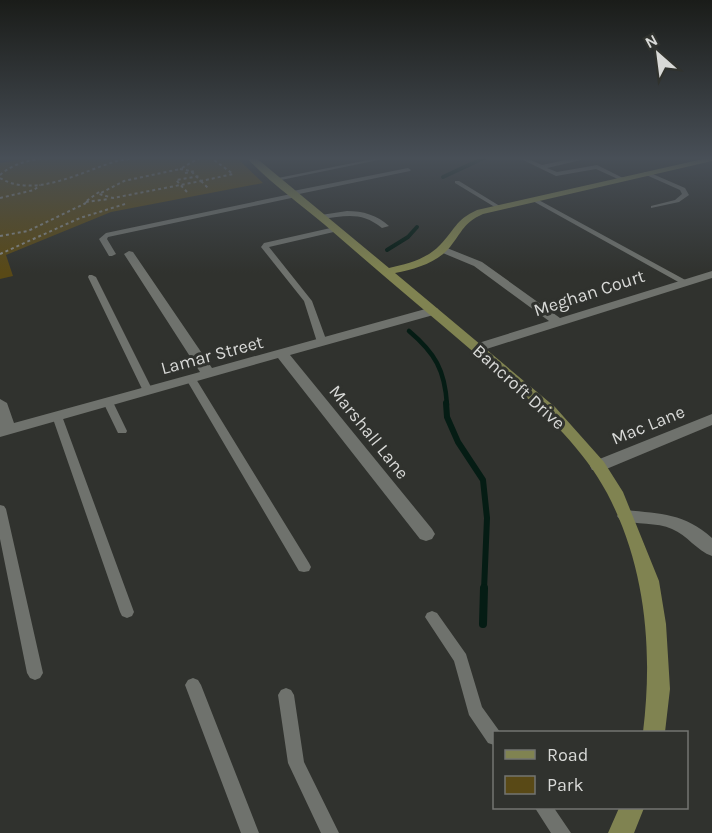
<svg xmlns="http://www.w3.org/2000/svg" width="712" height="833" viewBox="0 0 712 833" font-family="Karla,sans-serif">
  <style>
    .green { fill: #594916 }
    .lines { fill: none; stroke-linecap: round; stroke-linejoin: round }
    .stream-far3 { stroke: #051c14; stroke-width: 4 }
    .stream-far2 { stroke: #051c14; stroke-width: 4.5 }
    .stream-far1 { stroke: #051c14; stroke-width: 6 }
    .stream { stroke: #051c14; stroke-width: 8 }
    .path { stroke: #858784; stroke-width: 2; stroke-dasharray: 3 3; stroke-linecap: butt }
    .lane { fill: #6f726d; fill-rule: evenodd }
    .street { fill: #6f726d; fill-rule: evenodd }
    .secondary { fill: #808351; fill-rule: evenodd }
    .labels { text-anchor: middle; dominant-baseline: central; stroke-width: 6; stroke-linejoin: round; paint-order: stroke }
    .street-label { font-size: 18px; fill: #d8d9d7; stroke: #30322e }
  </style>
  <rect width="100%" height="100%" fill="#30322e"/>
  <path class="green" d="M37,157H236L263,183L111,212L6,255L13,276L0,279V163Z"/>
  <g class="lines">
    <path class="stream-far3" d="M443,177L486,157
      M387,250L408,237L417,227"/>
    <path class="stream-far2" d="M409,331C435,353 445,370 447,405"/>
    <path class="stream-far1" d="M446,403L447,417L458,442L483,480L487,518L484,590"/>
    <path class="stream" d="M483,624L484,588"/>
    <path class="path" d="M182,168L197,159L210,157L233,174L201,181
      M180,169L191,171L201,181L113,198L99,194L124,181Z
      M185,173L195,171
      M0,175C22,156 52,158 80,157
      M0,178C35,199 82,171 117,161C126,159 136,158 145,157
      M201,181L208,188
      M99,192L85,202L109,199
      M187,192L176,180L200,176
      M0,198L34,190L40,185
      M0,236L28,231L86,203
      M0,254L80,218L125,204"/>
    <path class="lane" d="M383,157H393L276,181L273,179Z
      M517,157H524L542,165L579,157L581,158V160L547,168L557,172L597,165L625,179L620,180L596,169L556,176Z
      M408,168L411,170L410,171L299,194L298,196L296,197L108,237L107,239L116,254L112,256H109L99,239L106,233L291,194V192L293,191Z
      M644,172H648L685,188L689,195L679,202L651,208V206L675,200L682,194L680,190L644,174Z
      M455,181H459L503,208L498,209L455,183Z
      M531,198H535L689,282L685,284H682L531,200Z
      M347,211C363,211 377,215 389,226L382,228C361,211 346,216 321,219L318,217L321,215Z
      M335,227L339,229L338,231L269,247L312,301L327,342L322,345L317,342L304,301L261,247L264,243Z
      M89,275H92L96,277L153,391L152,393H144L143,391L88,277Z
      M191,376L196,379L309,563L311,567L309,571L304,572L299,571L186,379Z
      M108,399L113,402L127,431L126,433H118L117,431L103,402Z
      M57,413L62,416L134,612L132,616L127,618L122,616L120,612L52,416Z
      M0,505L4,506L6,509L43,673L40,678L35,680L30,678L27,673L0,539Z
      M432,611L437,613L466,654L482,707L500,732H494V745L488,743L469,715L454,661L425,617L427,613Z
      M193,678L198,680L201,685L259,833H241L185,685L188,680Z
      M286,688L291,690L294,695L304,762L339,833H321L288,763L278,695L281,690Z
      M535,808H554L571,833H551Z"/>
    <path class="street" d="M442,246L482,262L560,318L712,271V278L477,352L470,348L472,345L549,321L474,266L438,251L437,249Z
      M129,251L133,252L212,368L429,308H437L439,311L437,314L290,355L432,529L435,534L432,539L426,541L420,539L278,358L0,437V399L7,403L14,423L200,372L124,254Z
      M712,414V425L604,470H592L590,466L592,462Z
      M626,510C662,514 684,513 712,538V556C697,551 687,535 672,529C657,522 636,525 620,520L617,516L620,512Z"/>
    <path class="secondary" d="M246,157H255L389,268C407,264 427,259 440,245C455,230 455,220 477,210L712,157V161L483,214C463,223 463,231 450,247C437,263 415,269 395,273L555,407L604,462L623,492L659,581L666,624L670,689L665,732H643C653,651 646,567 607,493C576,435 519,391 470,349C422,308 373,267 325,225C299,203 269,182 246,157Z
      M619,808H644L634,833H608Z"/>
  </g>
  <linearGradient id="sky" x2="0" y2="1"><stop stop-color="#1a1c19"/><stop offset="0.58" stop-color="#484f57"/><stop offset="1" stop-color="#484f57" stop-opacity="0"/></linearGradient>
  <rect width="712" height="273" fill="url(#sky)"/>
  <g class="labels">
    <g class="street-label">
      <text transform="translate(589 293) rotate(-18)">Meghan Court</text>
      <text transform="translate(212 355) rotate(-15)">Lamar Street</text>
      <text transform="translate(519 387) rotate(42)">Bancroft Drive</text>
      <text transform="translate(648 425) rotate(-22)">Mac Lane</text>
      <text transform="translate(369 432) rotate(51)">Marshall Lane</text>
    </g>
  </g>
  <rect x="493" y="731" width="195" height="78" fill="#30322e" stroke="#737572" stroke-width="1.5"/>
  <rect x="505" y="750" width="30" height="9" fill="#808351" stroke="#737572" stroke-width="1.5"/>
  <text x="547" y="761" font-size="18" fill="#d8d9d7">Road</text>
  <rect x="505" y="776" width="30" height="18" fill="#594916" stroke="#737572" stroke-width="1.5"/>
  <text x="547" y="791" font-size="18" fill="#d8d9d7">Park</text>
  <g transform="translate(658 54) rotate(332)" stroke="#30322e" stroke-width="4.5" paint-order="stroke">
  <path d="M0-4.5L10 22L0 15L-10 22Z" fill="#d8d9d7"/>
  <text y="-9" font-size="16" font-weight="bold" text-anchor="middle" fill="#d8d9d7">N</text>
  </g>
</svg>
